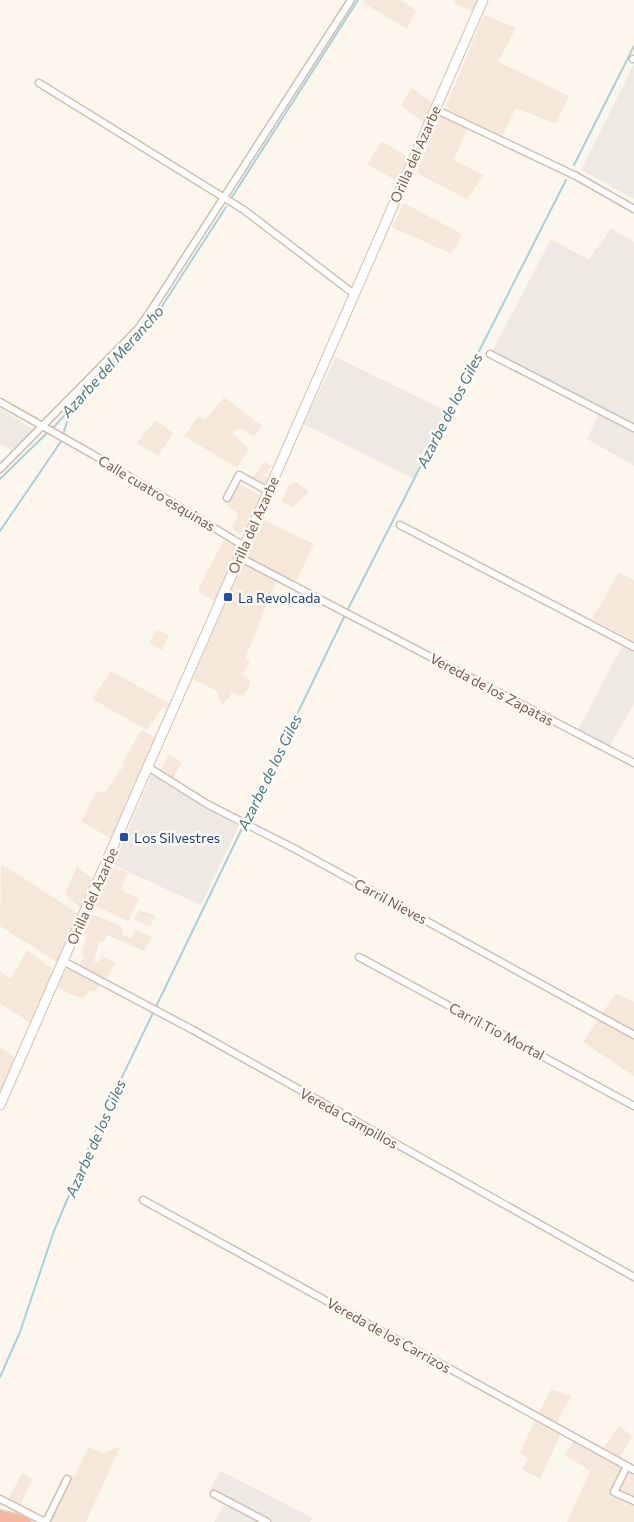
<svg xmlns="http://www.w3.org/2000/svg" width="634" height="1522" viewBox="0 0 634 1522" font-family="Commissioner,sans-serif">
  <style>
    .residential { fill: #f5e8da }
    .industrial { fill: #efe9e4 }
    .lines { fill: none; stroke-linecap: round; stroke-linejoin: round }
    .stream { stroke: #a5d3da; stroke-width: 2 }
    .street-casing { stroke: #d1beb0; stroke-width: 9 }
    .secondary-casing { stroke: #d6c0b0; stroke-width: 11 }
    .highway-casing { stroke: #dad1cd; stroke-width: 14 }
    .street { stroke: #fff; stroke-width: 6 }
    .secondary { stroke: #fff; stroke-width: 9 }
    .highway { stroke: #f7b7a3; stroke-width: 11 }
    .transit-dot { fill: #1a4fb4; stroke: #fffaf3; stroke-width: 2 }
    .labels { text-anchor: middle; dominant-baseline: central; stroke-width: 5; stroke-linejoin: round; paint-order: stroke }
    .street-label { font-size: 14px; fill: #7a5c4d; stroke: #fffaf3 }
    .transit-label { font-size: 14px; fill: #164399; stroke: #fffaf3; text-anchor: start }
    .water-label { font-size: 15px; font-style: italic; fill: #437c86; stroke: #fffaf3 }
  </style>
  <rect width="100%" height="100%" fill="#fdf6ec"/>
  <path class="residential" d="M365,0H400L416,10L407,29L363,3Z
    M455,0H477L472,12L453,2Z
    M484,15L516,28L498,62L569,96L556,124L516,108L502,136L445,108Z
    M412,88L432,103L424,122L401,106Z
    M440,114L468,127L454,160L484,175L467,199L417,173Z
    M382,141L408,157L397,181L367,164Z
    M404,203L462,234L452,254L392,227Z
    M224,397L262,426L254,437L243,429L235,430L233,434L249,449L237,468L184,436L198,416L206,419Z
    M156,420L173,433L158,456L137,443Z
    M264,462L272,466L266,473L262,475L270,480L266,487L252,479Z
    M295,482L307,490L308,493L292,507L282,501L289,485Z
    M239,484L263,496L248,529L244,527L240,535L232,527L239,514L226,505Z
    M263,520L314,544L296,582L245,556Z
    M224,540L240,548L216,602L199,592L198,589Z
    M243,562L276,581L245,659L250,662L243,674L250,680L248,689L243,696L232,693L223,705L219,700L218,692L193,679Z
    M619,573L634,580V641L592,619Z
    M156,630L169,635L162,650L149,643Z
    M111,671L170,704L167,708L163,707L147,730L92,699Z
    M142,729L157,739L111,839L81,821L97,791L105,792L122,768L124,759Z
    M169,755L182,762L173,778L160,770Z
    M1,864L78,913L57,962L0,926Z
    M77,866L93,879L80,908L65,894Z
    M112,867L128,873L121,890L139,898L128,921L95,906Z
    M139,910L154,915L156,917L149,927L134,919Z
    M92,914L121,926L123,935L131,938L135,929L152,937L144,951L107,935L103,942H99L94,961L98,963L102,956L115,962L106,979L78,966L84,957L81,954L87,935L83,933Z
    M27,950L54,970L31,1023L0,1003V971L11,979Z
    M68,967L100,983L95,992L91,990L83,998L71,995L57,986Z
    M616,993L634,1002V1076L583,1042Z
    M0,1048L16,1058L0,1092Z
    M551,1389L571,1396L556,1424L538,1414Z
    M535,1420L561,1433L540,1479L522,1469L528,1458L520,1453Z
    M619,1425L632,1437L615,1465L634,1475V1522H567L590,1471L565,1455L574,1441L599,1455Z
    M89,1447L102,1453L120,1447L86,1522H51L71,1475L75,1476Z
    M22,1473L32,1479L20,1507L8,1500Z"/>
  <path class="industrial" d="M634,64V199L581,170Z
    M611,228L634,242V466L587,439L602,407L492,352L551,239L589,260Z
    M336,357L448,412L414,479L303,424Z
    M0,408L34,430L12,450L0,444Z
    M627,637L634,641V704L609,747L578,730Z
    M152,774L239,826L201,905L113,865Z
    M221,1471L313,1518L310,1522H214L226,1503L209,1491Z"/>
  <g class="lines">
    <path class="stream" d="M574,165L634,46
      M232,197L358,0
      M52,429L155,317L226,207
      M63,435L71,408
      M0,479L48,432
      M0,531L62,440
      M347,611L566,180
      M0,1377L20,1332L54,1231L95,1133L345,615"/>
    <defs>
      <path id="street" d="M633,59H634
        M39,83L244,210L354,294
        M435,109L576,176L634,209
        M490,354L634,428
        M0,402L92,454L244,546
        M0,469L137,330L152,309L351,0
        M227,498L239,475L268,491
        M400,525L634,647
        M239,557L634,763
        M148,767L207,804L297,850L634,1035
        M359,957L634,1106
        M63,961L193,1030L634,1277
        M143,1200L634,1470
        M627,1466L614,1492L634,1501
        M214,1494L267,1522
        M0,1499L43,1521L47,1520L67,1479"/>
      <path id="secondary" d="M0,1105L483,0"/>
      <path id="highway" d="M0,1516L25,1522"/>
    </defs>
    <use href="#street" class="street-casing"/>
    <use href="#secondary" class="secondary-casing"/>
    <use href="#highway" class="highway-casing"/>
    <use href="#street" class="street"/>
    <use href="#secondary" class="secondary"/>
    <use href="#highway" class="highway"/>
  </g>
  <g class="transit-dot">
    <rect x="223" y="592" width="10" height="10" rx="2.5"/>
    <rect x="119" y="832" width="10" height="10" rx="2.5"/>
  </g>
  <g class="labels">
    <g class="street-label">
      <text transform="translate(415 154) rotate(-66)">Orilla del Azarbe</text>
      <text transform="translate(157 493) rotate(31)">Calle cuatro esquinas</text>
      <text transform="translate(253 525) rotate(-66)">Orilla del Azarbe</text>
      <text transform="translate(492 689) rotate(28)">Vereda de los Zapatas</text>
      <text transform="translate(92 896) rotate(-66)">Orilla del Azarbe</text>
      <text transform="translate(391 901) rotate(28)">Carril Nieves</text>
      <text transform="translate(497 1031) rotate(28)">Carril Tio Mortal</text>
      <text transform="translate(349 1118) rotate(29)">Vereda Campillos</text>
      <text transform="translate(389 1335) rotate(29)">Vereda de los Carrizos</text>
    </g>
    <g class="transit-label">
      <text x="238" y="597">La Revolcada</text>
      <text x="134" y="837">Los Silvestres</text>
    </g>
    <g class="water-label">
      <text transform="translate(112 361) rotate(-48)">Azarbe del Merancho</text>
      <text transform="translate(449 410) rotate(-63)">Azarbe de los Giles</text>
      <text transform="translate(269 772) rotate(-64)">Azarbe de los Giles</text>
      <text transform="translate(95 1138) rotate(-66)">Azarbe de los Giles</text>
    </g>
  </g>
</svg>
